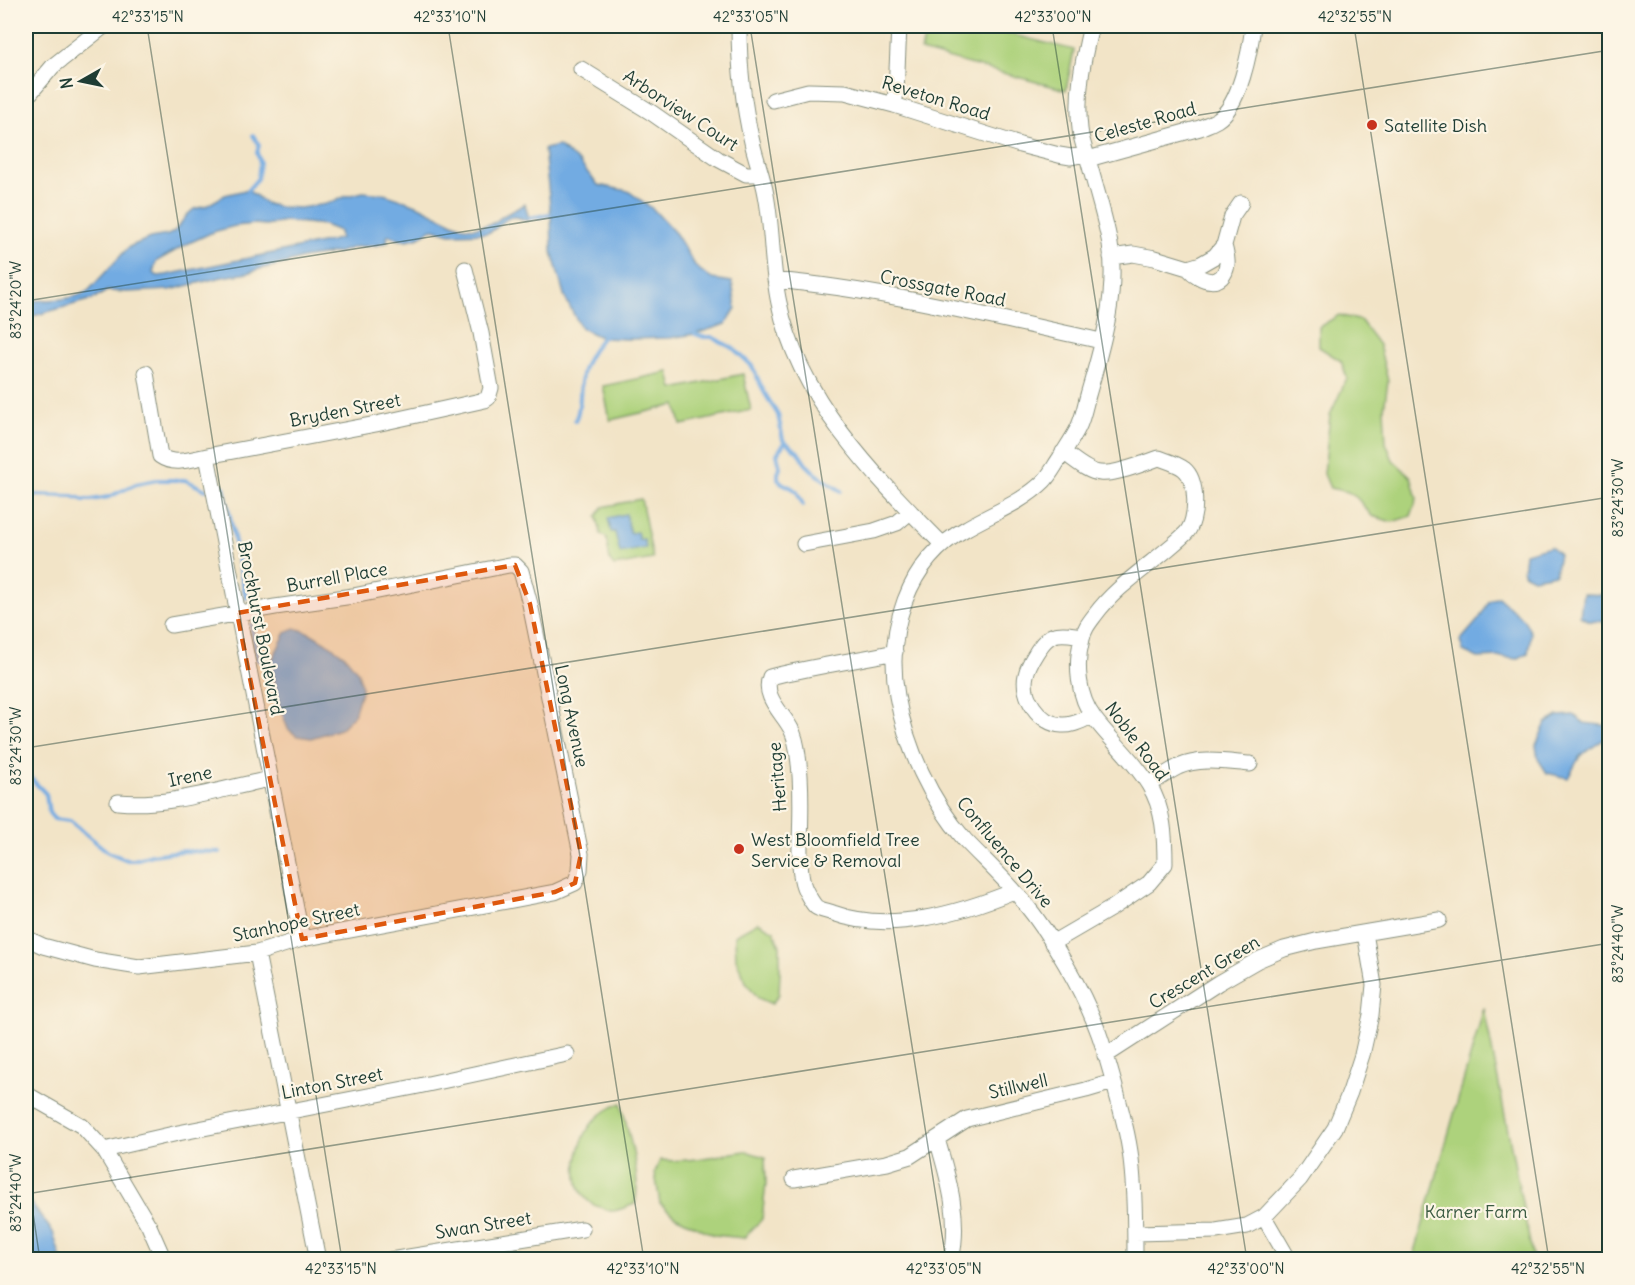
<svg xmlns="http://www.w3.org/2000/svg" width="1635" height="1285" viewBox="0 0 1635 1285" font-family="Delius,sans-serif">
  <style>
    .green { fill: #add27c; stroke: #668858; stroke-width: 1.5 }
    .water { fill: #72abe2; stroke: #48748b; stroke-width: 1.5; fill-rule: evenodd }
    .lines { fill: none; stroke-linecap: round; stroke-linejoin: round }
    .stream { stroke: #72abe2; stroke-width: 4 }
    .minor-casing { stroke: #88907e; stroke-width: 17 }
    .minor { stroke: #fff; stroke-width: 15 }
    .marked { fill: #de580e; fill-opacity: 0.2; stroke: #de580e; stroke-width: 4.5; stroke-dasharray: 12 8; stroke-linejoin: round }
    .ticks { fill: none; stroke: #1f3d34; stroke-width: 1.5; stroke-opacity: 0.45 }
    .poi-dot { fill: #c8321e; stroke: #fcf5e5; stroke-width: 2 }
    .labels { text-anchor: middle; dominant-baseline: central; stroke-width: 4.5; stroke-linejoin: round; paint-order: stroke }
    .street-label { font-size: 18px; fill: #1f3d34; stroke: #fcf5e5 }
    .poi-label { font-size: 18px; fill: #1f3d34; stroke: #fcf5e5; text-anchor: start }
    .park-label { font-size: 18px; fill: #3b5b42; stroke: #fcf5e5 }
    .neatline { fill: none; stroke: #1f3d34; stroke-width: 2 }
    .ticks-label { font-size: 15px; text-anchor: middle; fill: #1f3d34 }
  </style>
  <rect width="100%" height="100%" fill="#fcf5e5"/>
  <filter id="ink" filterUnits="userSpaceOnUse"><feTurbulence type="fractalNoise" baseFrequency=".0167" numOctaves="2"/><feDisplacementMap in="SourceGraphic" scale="12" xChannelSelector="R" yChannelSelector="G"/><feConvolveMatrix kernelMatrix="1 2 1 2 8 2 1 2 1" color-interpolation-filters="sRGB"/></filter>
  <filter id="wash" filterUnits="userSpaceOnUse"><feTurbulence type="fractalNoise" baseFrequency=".008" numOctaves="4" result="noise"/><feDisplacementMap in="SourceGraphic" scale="24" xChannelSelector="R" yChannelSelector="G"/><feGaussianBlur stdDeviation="1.35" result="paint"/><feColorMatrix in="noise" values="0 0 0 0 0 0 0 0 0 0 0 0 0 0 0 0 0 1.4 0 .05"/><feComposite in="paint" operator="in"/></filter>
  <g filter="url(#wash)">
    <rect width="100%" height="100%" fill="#f2e4c7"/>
    <path class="green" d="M927,26H978L1074,50L1066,90L921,51Z
      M1339,315L1361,321L1379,345L1388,381L1384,409L1386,443L1393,460L1411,477L1417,499L1411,516L1392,522L1372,516L1357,498L1348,492L1330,488L1324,474L1330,415L1347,378L1341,361L1319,347V327Z
      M669,372L673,389L743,374L751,410L681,425L676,405L610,420L603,386Z
      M641,499L653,559L614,566L610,561L606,537L601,535L597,516L603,507Z
      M758,922L774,931L780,946V971L779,994L772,1004L758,998L746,982L736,959L735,935Z
      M1484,1008L1533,1259H1413Z
      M621,1103C628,1133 642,1174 635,1204C628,1206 619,1211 612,1211C608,1211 603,1208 599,1207C565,1196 575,1142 594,1121C600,1114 612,1106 621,1103Z
      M745,1151L765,1157L766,1183L762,1219L744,1238L714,1235L675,1216L660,1203L655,1173L660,1160C689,1163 717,1155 745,1151Z"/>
    <path class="water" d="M558,146L579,162L598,185L628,191L654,210L676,234L696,267L712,279L732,282L736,308L726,324L695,334L670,338L627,339L602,338L581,328L565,298L552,252L551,215L544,149Z
      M245,190L249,191L267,204L280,207L300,208L326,204L347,196L363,192L384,194L417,205L455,224L464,227L474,228L494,223L503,216L525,204L529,219L527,221C505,209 504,227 487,233L450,234L434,229L430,230C424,237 407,242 398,239C395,238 392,236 389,235L387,237L388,242L378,245L354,247L340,252L302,258L287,263L259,269L248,273L222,277L170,290L127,292L107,291L93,299L26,318V302C46,298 71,303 89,290L129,247L150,238L168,235L174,232L187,215L194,209L206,206L225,195ZM285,221L324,225L339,231L340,238L331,241L166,275L158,276L153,273L155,265L157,261L189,243L213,232L235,226L254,224L266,225Z
      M626,514L630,533L637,532L639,540L644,539L646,548L620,553L615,532H611L608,518Z
      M1550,546L1559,554L1555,574L1533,578L1523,573L1525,553Z
      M1583,594L1609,595V622L1590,621L1580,616Z
      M1498,597L1524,620L1531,633L1528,653L1517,659L1501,657L1478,658L1463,651L1460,641L1479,619L1489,601Z
      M295,628L310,633L328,644L345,656L358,672L362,688L354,715L340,729L311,738L297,736L288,729L279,705L271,662L286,632Z
      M1574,715L1584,723L1609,726V739L1603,740L1580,756L1568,778L1547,773L1538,759L1536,745L1546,723L1558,716Z
      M26,1197L53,1232L61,1259H26Z"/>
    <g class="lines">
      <path class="stream" d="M248,190L258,178L260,162L257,153L259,145L253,135
        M529,218L554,214
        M694,332L695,334L703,337H712L734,349L752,366L764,392L778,415L783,440L798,452L805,463L816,474L841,491
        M575,421C582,407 579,390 582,375C584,361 596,345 605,334
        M785,442L777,454L780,468L778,473V479L782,483L792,488L797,492L803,505
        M224,487L246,598
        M29,495L73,496L84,500H91L109,497L136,484L157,480H185L206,490
        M251,624L257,659L258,660L271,662
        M26,773L46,794L49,813L54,819L70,821L108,852L127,860H134L152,855L182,851L220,852"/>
    </g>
  </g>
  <g filter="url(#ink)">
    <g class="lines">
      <defs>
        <path id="minor" d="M739,26C739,65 743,104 752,142C756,160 763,177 766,195C773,231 771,268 779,303C799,400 875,476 942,544
          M1091,26C1083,59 1076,94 1080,129C1081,140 1086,152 1089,163C1096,189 1105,217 1110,244C1118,294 1102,347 1088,395C1085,406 1083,418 1078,428C1073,438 1066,448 1060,458C1055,465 1050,475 1044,481C1023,502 993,513 967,528C906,561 886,632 897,696C906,748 931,801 965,840C984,860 1005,879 1023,901C1051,935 1084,992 1099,1034C1105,1051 1110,1069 1115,1087C1122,1114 1130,1141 1132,1169C1135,1199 1135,1229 1135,1260
          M581,69L652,113L718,159L746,174H761
          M26,98L53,66L104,26
          M773,100L808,91L845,92L894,105L1020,145L1059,155L1071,157L1086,154
          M894,105L896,92L899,26
          M1088,159L1200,128C1206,125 1212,123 1217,120C1240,106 1250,51 1253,26
          M1111,257L1133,254L1155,258L1188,268L1201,264L1215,256L1224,245L1232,216L1241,203
          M1188,268C1200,282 1224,289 1227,264C1228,258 1225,251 1224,245
          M775,280C885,290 994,318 1101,341
          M146,373L160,456C174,466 192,459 207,456L302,939
          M207,456L376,424L485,400L488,398L491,388L481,333L465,269
          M804,544L874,531L897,523L910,512
          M1082,636C1074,635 1063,632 1054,635C1047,637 1042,644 1038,650C1033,658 1028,665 1026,675C1021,696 1039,724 1062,725C1073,726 1082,720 1092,716
          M895,652C853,661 811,667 770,677C762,697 783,713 791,729C795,736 797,747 798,756C802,781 801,816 800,842C800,856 799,874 804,887C806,892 812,903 816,907C820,910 828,911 833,913C890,934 960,913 1014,891
          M1149,785C1158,779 1168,772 1178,767C1200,757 1226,762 1250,764
          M118,802C169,807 220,789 270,779
          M26,938L43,946L95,960L139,967L257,953L302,939L555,892L575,883L580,870L581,854L530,604L521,571L515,565H509L353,596L275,607L171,625
          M1052,943L1112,908L1149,883L1165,864C1165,837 1164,809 1149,785C1134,760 1111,741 1094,718C1078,697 1075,664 1082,639C1084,629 1089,623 1095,615C1115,588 1143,570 1169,548C1175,543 1181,538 1186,533C1198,520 1198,480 1184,469C1178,464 1167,461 1159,458C1145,463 1115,475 1100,473C1087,472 1074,459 1063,452
          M257,953L318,1260
          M1105,1056L1218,983L1258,960L1284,949L1316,941L1439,920
          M26,1094L82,1126L104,1150L149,1226L164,1260
          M937,1139C948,1177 961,1219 951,1260
          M104,1150L178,1133L414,1087L567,1054
          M794,1179L887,1163L910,1156L967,1119L1086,1090L1113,1082
          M1264,1217L1289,1260
          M1135,1233L1216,1231L1247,1226L1264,1217L1300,1179L1335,1128L1350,1092L1362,1055L1371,1015L1374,985L1365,933
          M390,1260L582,1229"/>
      </defs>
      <use href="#minor" class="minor-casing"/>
      <use href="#minor" class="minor"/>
    </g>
  </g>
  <path class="marked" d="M515,565L530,604L581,854L575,883L555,892L302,939L237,613Z"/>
  <path class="ticks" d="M147,26L342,1260M448,26L644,1260M750,26L946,1260M1052,26L1247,1260M1354,26L1549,1260M26,301L1610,50M26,748L1610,497M26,1166L40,1260M26,1194L1610,943"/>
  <g class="poi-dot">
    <circle cx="1372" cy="125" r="6"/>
    <circle cx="739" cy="849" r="6"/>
  </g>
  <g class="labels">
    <g class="street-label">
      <text transform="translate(936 98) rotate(17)">Reveton Road</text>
      <text transform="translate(681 110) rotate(33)">Arborview Court</text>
      <text transform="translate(1145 122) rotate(-16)">Celeste Road</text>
      <text transform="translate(943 288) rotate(11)">Crossgate Road</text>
      <text transform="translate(345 410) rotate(-11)">Bryden Street</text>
      <text transform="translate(337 577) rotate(-10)">Burrell Place</text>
      <text transform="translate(261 628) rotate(79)">Brockhurst Boulevard</text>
      <text transform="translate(572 716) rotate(78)">Long Avenue</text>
      <text transform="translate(1137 741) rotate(53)">Noble Road</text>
      <text transform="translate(190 776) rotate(-12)">Irene</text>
      <text transform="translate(777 777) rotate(-95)">Heritage</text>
      <text transform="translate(1005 852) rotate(50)">Confluence Drive</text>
      <text transform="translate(296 922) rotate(-12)">Stanhope Street</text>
      <text transform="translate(1204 972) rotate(-31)">Crescent Green</text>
      <text transform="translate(332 1083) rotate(-11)">Linton Street</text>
      <text transform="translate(1018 1086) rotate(-13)">Stillwell</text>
      <text transform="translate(483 1225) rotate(-9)">Swan Street</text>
    </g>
    <g class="poi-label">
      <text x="1384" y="125">Satellite Dish</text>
      <text x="751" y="839">West Bloomfield Tree<tspan x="751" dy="21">Service &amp; Removal</tspan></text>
    </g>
    <g class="park-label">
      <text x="1476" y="1211">Karner Farm</text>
    </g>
  </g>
  <rect width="1635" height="1285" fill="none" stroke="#fcf5e5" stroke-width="66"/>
  <g transform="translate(81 81) rotate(261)" stroke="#fcf5e5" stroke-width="4.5" paint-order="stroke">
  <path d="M0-4.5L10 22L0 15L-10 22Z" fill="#1f3d34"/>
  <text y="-9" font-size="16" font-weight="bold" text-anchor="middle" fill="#1f3d34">N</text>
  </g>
  <rect x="33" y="33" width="1569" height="1219" class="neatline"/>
  <g class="ticks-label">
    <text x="148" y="22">42°33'15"N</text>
    <text x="450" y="22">42°33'10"N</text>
    <text x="751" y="22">42°33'05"N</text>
    <text x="1053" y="22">42°33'00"N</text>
    <text x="1355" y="22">42°32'55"N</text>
    <text transform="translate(16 300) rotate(-90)" y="5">83°24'20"W</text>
    <text transform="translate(1618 498) rotate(-90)" y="5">83°24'30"W</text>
    <text transform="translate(16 746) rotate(-90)" y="5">83°24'30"W</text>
    <text transform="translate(1618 944) rotate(-90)" y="5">83°24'40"W</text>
    <text transform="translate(16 1193) rotate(-90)" y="5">83°24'40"W</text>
    <text x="341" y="1274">42°33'15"N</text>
    <text x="643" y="1274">42°33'10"N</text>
    <text x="944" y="1274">42°33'05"N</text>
    <text x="1246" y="1274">42°33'00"N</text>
    <text x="1548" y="1274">42°32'55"N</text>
  </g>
</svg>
